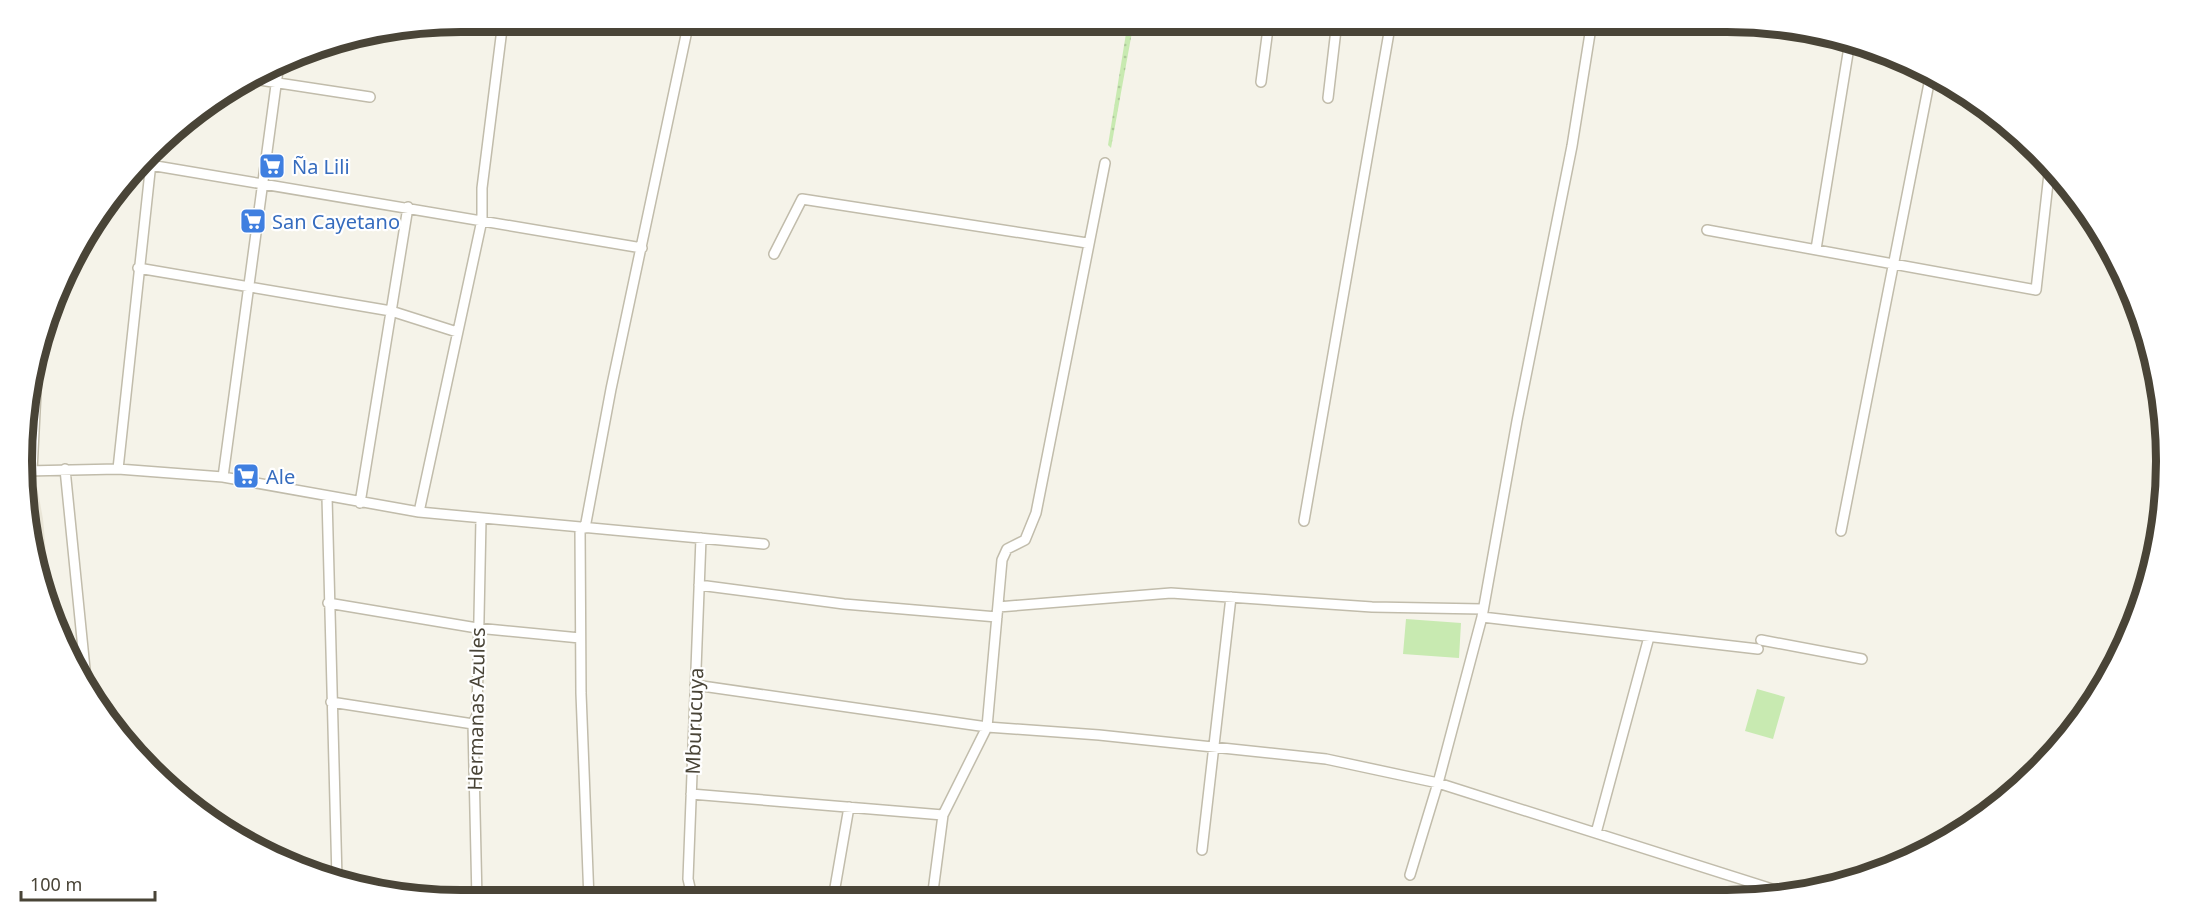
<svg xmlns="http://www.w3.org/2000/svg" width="2188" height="921" viewBox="0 0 2188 921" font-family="'Noto Sans',sans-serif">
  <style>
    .residential { fill: #e9e5d7 }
    .grass { fill: url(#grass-dots) }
    .garden { fill: #c8eab1 }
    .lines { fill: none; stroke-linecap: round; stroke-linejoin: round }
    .minor-casing { stroke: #c1bcab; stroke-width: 12 }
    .minor { stroke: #fff; stroke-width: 9 }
    .labels { text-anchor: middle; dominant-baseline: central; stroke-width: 4.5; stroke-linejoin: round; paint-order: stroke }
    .shop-label { font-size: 20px; fill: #366cbe; stroke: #fff; text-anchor: start }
    .street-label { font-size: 20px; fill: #494437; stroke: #fff }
    .rim { fill: none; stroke: #494437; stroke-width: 8 }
  </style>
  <defs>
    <pattern id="grass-dots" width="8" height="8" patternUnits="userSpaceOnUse" patternTransform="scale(1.5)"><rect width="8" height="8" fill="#c8eab1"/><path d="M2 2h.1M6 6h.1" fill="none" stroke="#adca99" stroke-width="1.8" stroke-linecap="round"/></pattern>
  </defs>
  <rect width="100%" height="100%" fill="#f5f3e9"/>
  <path class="residential" d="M26,481H36L43,519L52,619L44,601L25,518Z"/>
  <path class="grass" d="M1128,21H1134L1111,148L1108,145Z"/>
  <path class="garden" d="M461,21H490L488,29L454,22Z
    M1406,619L1461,623L1459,658L1403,654Z
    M1757,689L1785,697L1773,739L1745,731Z"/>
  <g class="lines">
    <defs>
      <path id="minor" d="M246,78L370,97
        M1261,82L1269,21
        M1328,98L1337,21
        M150,165L642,248
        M1707,230L2036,290L2050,165
        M1816,249L1850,41
        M774,254L802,199L1087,243
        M138,268L391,311L457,332
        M65,469L87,689
        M118,469L152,153
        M26,471L118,469L223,477L419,512L764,544
        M32,471L38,352
        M223,477L279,63
        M327,497L337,879
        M360,503L408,207
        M419,512L482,220V188L503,21
        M1304,521L1391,21
        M580,528L581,693L589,900
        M585,528L611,389L689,21
        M1841,531L1931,73
        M699,585L844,604L997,617
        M328,603L477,628L580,638
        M998,607L1171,593L1372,607L1482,609
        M1482,617L1758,649
        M1761,640L1862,659
        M695,685L987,727L1099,735L1326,759L1438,783L1791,895
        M331,702L473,724
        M691,794L943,815
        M1596,833L1649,637
        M1202,850L1231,597
        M1410,875L1438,783L1482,617L1517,421L1572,146L1592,21
        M700,899L691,892L688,879L701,538
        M833,899L849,807
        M932,899L943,815L987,727L1002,560L1007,549L1025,540L1036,513L1105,163
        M477,900L473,724L477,715L481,519"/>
    </defs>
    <use href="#minor" class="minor-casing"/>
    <use href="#minor" class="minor"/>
  </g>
  <defs>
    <symbol id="supermarket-square" viewBox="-11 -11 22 22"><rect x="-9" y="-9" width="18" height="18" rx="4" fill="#3f7fe0" stroke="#fff"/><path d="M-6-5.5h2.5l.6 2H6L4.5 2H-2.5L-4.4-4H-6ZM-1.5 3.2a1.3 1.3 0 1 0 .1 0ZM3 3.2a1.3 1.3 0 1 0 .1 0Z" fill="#fff"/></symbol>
  </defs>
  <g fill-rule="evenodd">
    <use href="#supermarket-square" x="257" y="151" width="30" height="30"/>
    <use href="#supermarket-square" x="238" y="206" width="30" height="30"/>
    <use href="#supermarket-square" x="231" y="461" width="30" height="30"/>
  </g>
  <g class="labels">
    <g class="shop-label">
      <text x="292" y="166">Ña Lili</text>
      <text x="272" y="221">San Cayetano</text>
      <text x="266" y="476">Ale</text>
    </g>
    <g class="street-label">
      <text transform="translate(476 709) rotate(-89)">Hermanas Azules</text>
      <text transform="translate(694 721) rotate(-88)">Mburucuya</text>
    </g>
  </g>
  <path d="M0 0H2188V921H0ZM461 32H1727A429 429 0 0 1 2156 461V461A429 429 0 0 1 1727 890H461A429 429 0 0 1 32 461V461A429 429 0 0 1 461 32Z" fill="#fff" fill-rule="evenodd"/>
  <path class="rim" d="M461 32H1727A429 429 0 0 1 2156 461V461A429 429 0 0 1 1727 890H461A429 429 0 0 1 32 461V461A429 429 0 0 1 461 32Z"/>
  <path d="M21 891v9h134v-9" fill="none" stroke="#494437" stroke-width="3"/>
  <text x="30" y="891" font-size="18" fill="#494437" stroke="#ffffff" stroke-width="4.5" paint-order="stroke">100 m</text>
</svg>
